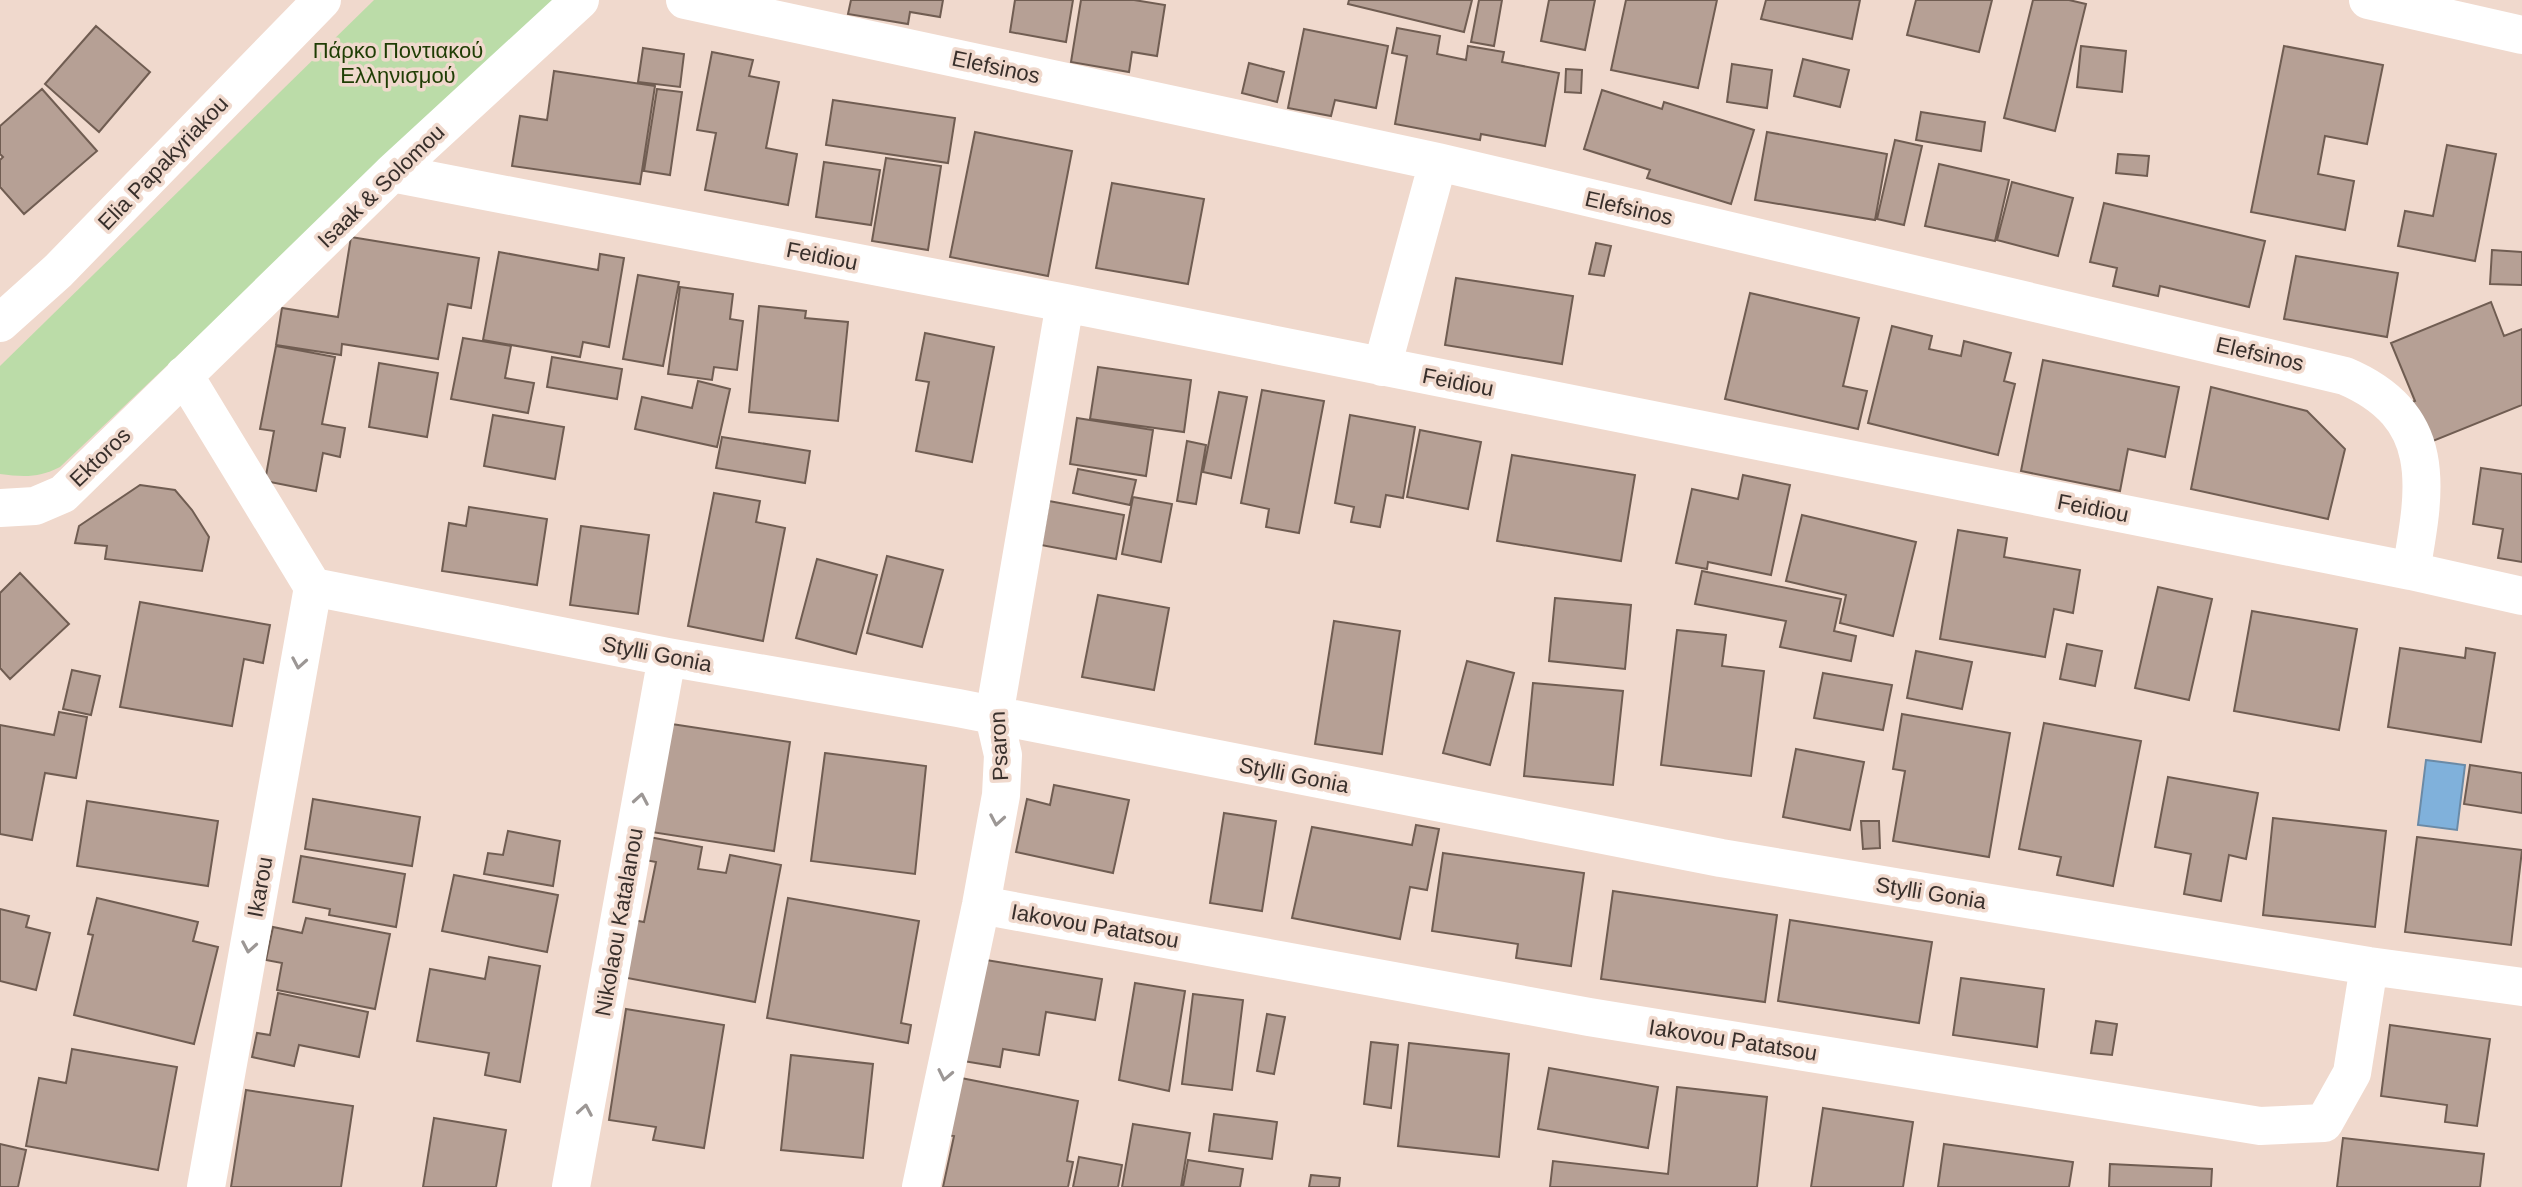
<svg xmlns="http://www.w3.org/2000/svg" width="2522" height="1187" viewBox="0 0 2522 1187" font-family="Helvetica,sans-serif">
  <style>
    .green { fill: #bbdca8 }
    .water { fill: #80b1db; stroke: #6a8aa6; stroke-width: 2 }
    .building { fill: #b6a095; stroke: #705d52; stroke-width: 2 }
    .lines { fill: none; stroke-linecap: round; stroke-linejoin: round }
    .minor { stroke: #fff; stroke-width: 38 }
    .oneway { stroke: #9c9795 }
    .labels { text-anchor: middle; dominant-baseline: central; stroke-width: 7; stroke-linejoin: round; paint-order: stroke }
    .park-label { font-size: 22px; fill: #1f3d04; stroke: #f0d9cd }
    .street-label { font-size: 22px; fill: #382f2b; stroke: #f0d9cd }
  </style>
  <rect width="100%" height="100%" fill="#f0d9cd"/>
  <path class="green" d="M374,0H553L60,467C39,478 23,477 0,474V366Z"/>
  <path class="water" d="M2426,760L2465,765L2457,830L2418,825Z"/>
  <path class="building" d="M851,0H943L940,17L910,12L908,24L848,14Z
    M1015,0H1073L1066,42L1010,32Z
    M1081,0H1134L1165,5L1157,56L1132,52L1129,72L1071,62Z
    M1349,0H1472L1464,32L1348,4Z
    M1479,0H1502L1494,46L1471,42Z
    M1549,0H1595L1585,50L1541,41Z
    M1626,0H1717L1698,88L1611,70Z
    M1766,0H1860L1852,39L1761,19Z
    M1916,0H1992L1979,52L1907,35Z
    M2033,0H2069L2086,4L2055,131L2004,118Z
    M96,26L150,72L99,132L45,84Z
    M1397,28L1440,36L1437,54L1466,60L1468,46L1504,52L1502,62L1559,73L1545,146L1481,134L1480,140L1395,124L1407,56L1392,53Z
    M1304,29L1388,46L1376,108L1335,100L1331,116L1288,108Z
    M2081,46L2126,51L2122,92L2077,87Z
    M2284,46L2383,65L2367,144L2325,136L2318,174L2354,181L2345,230L2251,212Z
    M643,48L684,54L680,87L638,82Z
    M712,52L753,60L749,76L779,82L766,148L797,154L788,205L705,190L716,133L697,130Z
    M1803,59L1849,70L1840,107L1794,96Z
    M1249,63L1284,72L1277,102L1242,93Z
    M1732,64L1772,70L1767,108L1727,102Z
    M1566,69L1582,70L1581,93L1565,92Z
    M554,71L655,86L640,184L512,166L520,116L547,120Z
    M42,89L97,151L24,214L0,187V160L3,157L0,154V126Z
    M657,89L682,92L670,175L644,171Z
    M1602,90L1662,109L1664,102L1754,130L1731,204L1647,178L1650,170L1584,149Z
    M833,100L955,118L948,163L826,145Z
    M1921,112L1985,122L1981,151L1916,140Z
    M975,132L1072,151L1048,276L950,257Z
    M1767,132L1887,154L1875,220L1755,200Z
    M1895,140L1922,146L1904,225L1877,219Z
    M2447,145L2496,154L2475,261L2398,246L2405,211L2433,216Z
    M2118,154L2149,156L2147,176L2116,173Z
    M886,158L941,166L928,250L872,241Z
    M824,162L880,170L871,225L816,217Z
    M1939,164L2009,180L1995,241L1925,226Z
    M2012,182L2073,198L2058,256L1997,240Z
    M1112,183L1204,199L1188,284L1096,268Z
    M2104,203L2265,241L2249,307L2160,286L2158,296L2113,286L2117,268L2090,262Z
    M351,237L479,258L471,308L448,304L438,359L342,344L341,355L276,345L282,308L338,317Z
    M1596,243L1611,246L1604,276L1589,274Z
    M2492,250L2522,252V285L2490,284Z
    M499,252L598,270L600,254L624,258L609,347L583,342L580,357L483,340Z
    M2296,256L2398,273L2387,337L2284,319Z
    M638,275L679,282L663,366L623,359Z
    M1456,278L1573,296L1562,364L1445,345Z
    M680,287L733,294L730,319L743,321L737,370L714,367L712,380L668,374Z
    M1750,293L1859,318L1843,386L1867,391L1858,429L1725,399Z
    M2491,302L2504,336L2522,329V405L2428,443L2412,402L2415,401L2391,343Z
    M759,306L806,311L805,318L848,322L838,421L749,412Z
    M1892,326L1932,336L1929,349L1961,356L1964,341L2011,353L2004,381L2015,384L1998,455L1868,423Z
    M925,333L994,347L972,462L916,451L929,382L916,380Z
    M463,338L511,346L505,378L534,383L528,413L451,399Z
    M276,346L335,357L322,424L345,428L340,457L323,453L316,491L265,481L274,431L260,429Z
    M552,357L622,369L617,399L547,387Z
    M2043,360L2179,387L2165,457L2128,449L2120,491L2021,471Z
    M379,363L438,373L427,437L369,427Z
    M1098,367L1191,380L1184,432L1090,419Z
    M698,381L730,389L717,447L635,429L642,397L692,408Z
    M2211,387L2307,411L2345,449L2328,519L2191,489Z
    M1262,390L1324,401L1299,533L1266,527L1269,509L1241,503Z
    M1219,392L1247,397L1231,478L1203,472Z
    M493,415L564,427L555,479L484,466Z
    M1350,415L1415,427L1403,498L1386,495L1380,527L1351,522L1354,507L1335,503Z
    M1077,418L1153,430L1146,476L1070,464Z
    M1420,430L1481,442L1468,509L1407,497Z
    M722,437L810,451L805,483L716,468Z
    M1187,441L1206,445L1196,504L1177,501Z
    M1512,455L1635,475L1621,561L1497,541Z
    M2481,468L2522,474V562L2498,558L2503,529L2473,524Z
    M1078,469L1136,480L1130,505L1073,493Z
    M1743,475L1790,485L1771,575L1708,562L1707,569L1676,563L1692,489L1738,499Z
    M140,485L175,490L192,510L209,537L202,571L105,559L107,546L75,543L79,526Z
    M714,493L760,501L756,522L785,528L763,641L688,626Z
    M1133,497L1172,504L1161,562L1122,554Z
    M1049,501L1124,515L1116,559L1041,545Z
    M469,507L547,519L537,585L442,571L449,523L466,526Z
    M1802,515L1916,542L1893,636L1840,623L1846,595L1786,581Z
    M581,526L649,535L638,614L570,605Z
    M1958,530L2007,538L2004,557L2080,570L2073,613L2054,609L2045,657L1940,639Z
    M887,556L943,570L922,647L867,633Z
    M817,559L877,575L856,654L796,638Z
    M1702,571L1841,599L1834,631L1856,636L1851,661L1780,647L1786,621L1695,604Z
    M20,573L69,624L10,679L0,668V593Z
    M2158,587L2212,599L2189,700L2135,688Z
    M1098,595L1169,608L1154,690L1082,677Z
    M1555,598L1631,605L1625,669L1549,661Z
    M140,602L270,625L263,663L244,659L232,726L120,707Z
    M2252,611L2357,629L2339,730L2234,711Z
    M1334,621L1400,631L1382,754L1315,744Z
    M1677,630L1726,635L1722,666L1764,671L1751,776L1661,765Z
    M2067,644L2102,651L2095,686L2060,679Z
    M2400,648L2465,658L2466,648L2495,653L2481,742L2388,727Z
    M1916,651L1972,662L1962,709L1907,698Z
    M1467,661L1514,673L1490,765L1443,753Z
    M72,670L100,676L91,715L63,709Z
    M1823,673L1892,685L1883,730L1814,718Z
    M1533,683L1623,691L1613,785L1524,776Z
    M59,712L87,717L76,778L45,773L32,840L0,834V725L54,735Z
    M1902,714L2010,733L1989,857L1893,841L1905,771L1893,769Z
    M665,723L790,742L774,851L645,831Z
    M2044,723L2141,741L2113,886L2057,875L2061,857L2019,849Z
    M1796,749L1864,762L1850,830L1783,817Z
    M825,753L926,766L915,874L811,861Z
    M2470,765L2522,773V813L2464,804Z
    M2168,777L2258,793L2246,859L2229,855L2221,901L2184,894L2191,854L2155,847Z
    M1054,785L1129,800L1113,873L1016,852L1027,799L1050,805Z
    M313,799L420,817L412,866L305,849Z
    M87,801L218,821L208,886L77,866Z
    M1224,813L1276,821L1262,911L1210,903Z
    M2273,818L2386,831L2375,927L2263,915Z
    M1861,821H1879L1880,848L1863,849Z
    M1416,825L1439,829L1427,890L1410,887L1400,939L1292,918L1312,827L1412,845Z
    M508,831L560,841L553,886L484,874L488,853L503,855Z
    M644,836L702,847L698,869L726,873L730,855L781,865L755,1002L622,977L633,920L644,922L656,862L640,859Z
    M2417,837L2522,850L2511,945L2405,932Z
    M1443,853L1584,873L1571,966L1516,958L1518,944L1432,931Z
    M301,856L405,874L396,927L329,915L330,909L293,902Z
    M454,875L558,895L547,952L442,931Z
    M1613,891L1777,915L1765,1002L1601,979Z
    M97,898L198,922L193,941L218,947L194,1044L74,1015L93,935L88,934Z
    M788,898L919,921L901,1023L911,1025L908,1043L767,1018Z
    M0,909L29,916L26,927L50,933L36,990L0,981Z
    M306,918L390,934L375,1009L277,990L282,963L266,960L273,927L302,933Z
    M1790,920L1932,942L1919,1023L1778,1001Z
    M489,957L540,966L520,1082L485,1075L489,1053L417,1041L430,969L485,979Z
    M980,959L1102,979L1095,1020L1046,1012L1039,1055L1003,1049L1000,1067L963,1061Z
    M1961,978L2044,989L2037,1047L1953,1035Z
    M1135,983L1185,991L1169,1091L1119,1080Z
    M278,993L368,1012L359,1057L299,1045L294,1066L252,1057L257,1033L270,1035Z
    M1193,994L1243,1000L1232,1090L1182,1084Z
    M626,1009L724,1025L704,1148L653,1140L656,1127L609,1120Z
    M1267,1014L1285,1017L1274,1074L1257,1071Z
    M2096,1021L2117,1024L2112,1055L2091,1053Z
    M2390,1025L2490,1039L2477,1126L2445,1122L2447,1105L2381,1096Z
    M1371,1042L1398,1045L1391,1108L1364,1104Z
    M1409,1043L1509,1054L1499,1157L1398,1146Z
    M72,1049L177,1067L158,1170L26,1146L39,1078L66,1083Z
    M791,1055L873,1064L863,1158L781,1150Z
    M1549,1068L1658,1087L1648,1148L1538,1129Z
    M956,1077L1078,1101L1067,1161L1073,1162L1068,1187H943L954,1136L945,1135Z
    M1677,1087L1767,1097L1757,1187H1550L1553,1161L1668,1174Z
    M246,1090L353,1106L341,1187H231Z
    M1823,1108L1913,1122L1903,1187H1811Z
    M1214,1114L1277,1122L1272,1159L1209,1151Z
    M434,1118L506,1130L496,1187H423Z
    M1133,1124L1190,1133L1181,1187H1122Z
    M2343,1138L2484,1154L2480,1187H2337Z
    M0,1144L26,1150L18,1187H0Z
    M1944,1144L2073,1162L2069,1187H1938Z
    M1079,1157L1122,1165L1118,1187H1073Z
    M1188,1160L1243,1169L1240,1187H1183Z
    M2110,1164L2212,1169L2211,1187H2109Z
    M1311,1175L1340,1178L1339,1187H1309Z"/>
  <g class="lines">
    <path class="minor" d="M685,0L1438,162L2345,376C2439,416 2426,487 2411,571
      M2368,0L2522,35
      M392,173L1065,303L2411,571L2522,596
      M0,323L58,271L322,0
      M1382,367L1438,162
      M184,375L313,587L667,657L958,708L1721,858L2369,966L2522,987
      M0,508L35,506L63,494L392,173L580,0
      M981,905L1589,1017L2260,1126L2324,1123L2352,1073L2369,966
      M206,1187L313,587
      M571,1187L667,657
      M921,1187L981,905L1001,795L1003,755L994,716L1065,303"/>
  </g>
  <defs><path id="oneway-chevron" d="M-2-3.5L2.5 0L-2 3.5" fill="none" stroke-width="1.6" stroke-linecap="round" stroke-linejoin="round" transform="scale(2)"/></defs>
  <g class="oneway">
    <use href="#oneway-chevron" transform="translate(299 663) rotate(100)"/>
    <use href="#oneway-chevron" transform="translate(641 799) rotate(-80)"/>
    <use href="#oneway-chevron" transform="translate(997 820) rotate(100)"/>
    <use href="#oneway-chevron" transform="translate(249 947) rotate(100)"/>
    <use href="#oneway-chevron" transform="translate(945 1075) rotate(102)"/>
    <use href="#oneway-chevron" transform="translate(585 1110) rotate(-80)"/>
  </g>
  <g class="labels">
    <g class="park-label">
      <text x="398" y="50">Πάρκο Ποντιακού<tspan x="398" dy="25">Ελληνισμού</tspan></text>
    </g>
    <g class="street-label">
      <text transform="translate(996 67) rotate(12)">Elefsinos</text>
      <text transform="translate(163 163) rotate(-46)">Elia Papakyriakou</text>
      <text transform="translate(381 186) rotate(-44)">Isaak &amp; Solomou</text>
      <text transform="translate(1629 208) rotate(13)">Elefsinos</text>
      <text transform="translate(822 256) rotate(11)">Feidiou</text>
      <text transform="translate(2260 354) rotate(13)">Elefsinos</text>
      <text transform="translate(1458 382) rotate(11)">Feidiou</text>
      <text transform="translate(100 457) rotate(-44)">Ektoros</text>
      <text transform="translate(2093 508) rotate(11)">Feidiou</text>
      <text transform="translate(657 654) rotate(11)">Stylli Gonia</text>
      <text transform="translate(999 746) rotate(-93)">Psaron</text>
      <text transform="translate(1294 775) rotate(11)">Stylli Gonia</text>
      <text transform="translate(260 887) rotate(-80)">Ikarou</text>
      <text transform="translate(1931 893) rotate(9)">Stylli Gonia</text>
      <text transform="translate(619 922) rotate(-80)">Nikolaou Katalanou</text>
      <text transform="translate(1095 926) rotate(10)">Iakovou Patatsou</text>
      <text transform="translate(1733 1040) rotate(9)">Iakovou Patatsou</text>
    </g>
  </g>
</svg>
